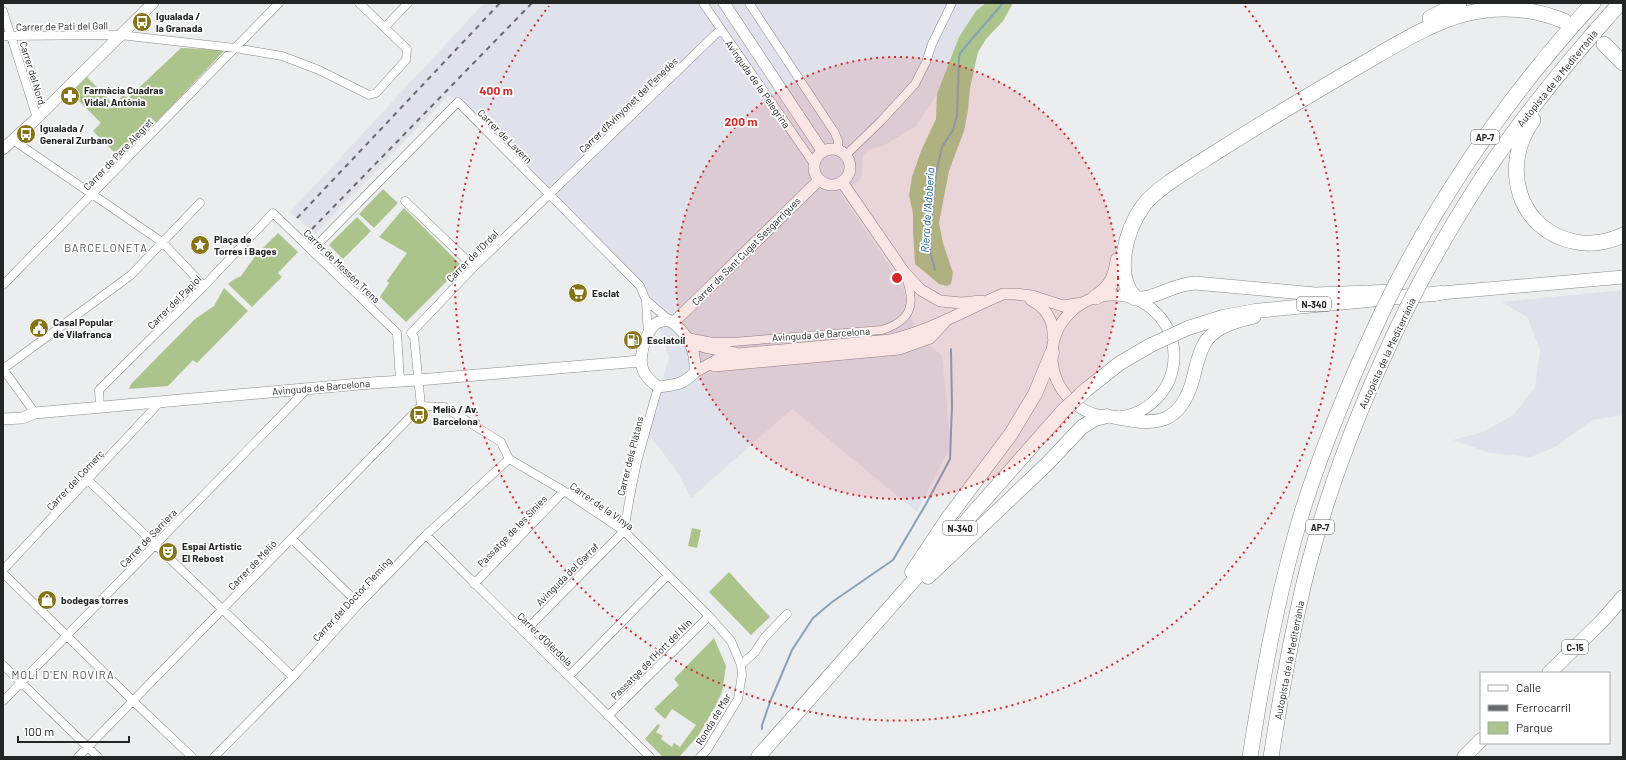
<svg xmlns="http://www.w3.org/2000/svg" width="1626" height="760" viewBox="0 0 1626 760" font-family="Barlow,sans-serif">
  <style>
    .built { fill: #dfe2eb }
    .green { fill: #aac48c }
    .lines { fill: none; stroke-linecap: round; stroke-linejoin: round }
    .stream { stroke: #86a1bb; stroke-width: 2 }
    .motorway-tunnel { stroke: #c4c5c7; stroke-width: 15; stroke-dasharray: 15 8; stroke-linecap: butt }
    .minor-casing { stroke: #87888a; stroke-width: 9 }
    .tertiary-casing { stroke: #87888a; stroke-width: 12 }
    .primary-casing { stroke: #87888a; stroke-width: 14 }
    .trunk-casing { stroke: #87888a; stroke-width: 15 }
    .motorway-casing { stroke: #87888a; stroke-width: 16 }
    .minor { stroke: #fff; stroke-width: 8 }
    .tertiary { stroke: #fff; stroke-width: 11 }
    .primary { stroke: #fff; stroke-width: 13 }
    .trunk { stroke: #fff; stroke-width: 14 }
    .motorway { stroke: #fff; stroke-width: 15 }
    .rail { stroke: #68696a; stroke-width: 2; stroke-dasharray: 5 5; stroke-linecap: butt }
    .trunk-bridge-casing { stroke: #87888a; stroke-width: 15; stroke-linecap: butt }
    .motorway-bridge-casing { stroke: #87888a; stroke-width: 16; stroke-linecap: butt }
    .trunk-bridge { stroke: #fff; stroke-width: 14 }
    .motorway-bridge { stroke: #fff; stroke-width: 15 }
    .ring { fill: none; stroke: #d62828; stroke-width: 2; stroke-dasharray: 2 4 }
    .labels { text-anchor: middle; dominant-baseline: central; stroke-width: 3.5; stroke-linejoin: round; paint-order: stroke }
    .shield { fill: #fff; stroke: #666; stroke-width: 1 }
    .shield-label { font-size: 9px; font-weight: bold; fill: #242525 }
    .poi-label { font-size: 10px; font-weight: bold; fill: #242525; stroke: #fff; text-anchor: start }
    .street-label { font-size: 10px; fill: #242525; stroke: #fff }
    .water-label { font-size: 11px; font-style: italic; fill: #07558a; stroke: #fff }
    .neighbourhood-label { font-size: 11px; letter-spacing: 1px; fill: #545557; stroke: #fff }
    .centre { fill: #d62828; stroke: #fff; stroke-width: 2 }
    .ring-label { font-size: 12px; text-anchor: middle; font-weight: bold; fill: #d62828; stroke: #fff; stroke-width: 3.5; stroke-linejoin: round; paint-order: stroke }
  </style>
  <rect width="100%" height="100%" fill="#ecedef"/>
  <path class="built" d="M484,3H986L976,11L959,37L937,94L916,126L883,146L870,149L863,155L862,175L859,181L840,193L902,284L916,333L942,356L951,446L917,512L792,409L691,498L679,475L653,439L646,437L669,357L648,296L449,95L315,234L290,212Z
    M1623,290V415L1592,420L1557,446L1531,457L1490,453L1453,440L1483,432L1513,415L1535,388L1540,350L1527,317L1502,302Z"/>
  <path class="green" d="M986,3H1013L1003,21L986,39L978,52L970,88L968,110L964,131L949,171L939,223L943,243L953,273L951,284L947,286L939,284L915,264L913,232V214L909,195L912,177L921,151L936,119L937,94L959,37L976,11Z
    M181,48L225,50L121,159L93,131L101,123L71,93L87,77L114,105L123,95L128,98Z
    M383,189L398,203L374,228L359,214Z
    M404,208L462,266L406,322L380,297L389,283L387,281L407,253L379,237Z
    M357,217L371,231L343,259L329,245Z
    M278,233L298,252L278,273L282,277L252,307L228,284L233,280L241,276L256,255Z
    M224,288L248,311L197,363L193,360L168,386L129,389L131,384L195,319L214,306Z
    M692,528L701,530L697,548L688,546Z
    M729,572L770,617L751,635L709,592Z
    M714,638L726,666L722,692L715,707L698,736L679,757H663L645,739L658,724L660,726L656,732L663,736L661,739L672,747L674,743L680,747L696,725L672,709L665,719L654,709L679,685L674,679Z"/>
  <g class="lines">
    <path class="stream" d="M935,270L930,252L931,222L936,173L942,147L953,130L957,116L959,58L960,53L1003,3
      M762,729V725L770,702L792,650L813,618L832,602L893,560L926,504L950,459L952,406L951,349"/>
    <path class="motorway-tunnel" d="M1564,21L1577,26L1603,43"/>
    <defs>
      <path id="minor" d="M703,3L814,164
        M749,3L835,133L838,141V150
        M3,11L37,118
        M385,27L408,3
        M3,36L120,35L235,48L282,56L319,70L369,95L376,93L406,60L407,49L359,3
        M13,140L162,242L204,286
        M846,155L881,121L915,84L926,62L932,44L952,3
        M405,201L474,267
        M312,250L458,102L640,286L646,300L648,336
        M3,285L279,3
        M646,300L669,320
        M411,333L474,267L721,29
        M687,337L713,342H732L882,330C913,320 916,303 905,275
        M3,369L131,275L200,203
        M3,369L35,413
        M421,406L444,407L501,442L509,459L564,491L624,531L709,616L731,641L741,665L742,675L738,699L707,750L700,757
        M100,407L99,390L204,286L273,213L397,333L400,381
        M88,480L293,677
        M426,535L650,757
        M292,539L359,604
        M3,570L160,402
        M3,573L133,701L192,757
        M474,584L564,491
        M524,632L624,531L630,496L637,462L658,387
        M3,665L98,757
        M741,665L755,652L764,638L787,614
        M569,676L668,575
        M3,701L307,389
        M608,716L709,616
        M78,757L421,406L414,337L411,333
        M214,757L293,677L359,604L426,535L509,459"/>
      <path id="tertiary" d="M724,3L823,152
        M814 167a18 18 0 1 1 36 0a18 18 0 1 1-36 0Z
        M3,149L37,118L153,3
        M842,182L904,272L921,290L940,301L962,303L981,301
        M1052 356a61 61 0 1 1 122 0a61 61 0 1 1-122 0Z
        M1031,300C1046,308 1054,321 1053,337
        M669,320C688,333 696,349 695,372C683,385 675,385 658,387C652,382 646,378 643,370C638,358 645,335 654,325C658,321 664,321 669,320Z
        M673,323L819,180
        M689,342L705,347L735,353
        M715,366L899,349L930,338L944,323
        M695,372L717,360L737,354L890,340C930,331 965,310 1003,294H1015L1032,296L1063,306L1082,303
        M3,419L22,418L35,413L371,383L418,380L641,361"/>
      <path id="primary" d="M1432,295L1441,293L1623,277
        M1135,298C1155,300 1172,284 1195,283L1315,294L1396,291
        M1113,417C1155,426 1180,426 1193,379C1196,366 1199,352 1206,341C1217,326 1237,321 1254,317"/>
      <path id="trunk" d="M1188,328L1223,317L1255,311L1441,293
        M1087,389L1120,363L1151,345
        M912,572L948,518L1011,434L1035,394L1052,353
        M928,577L1047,464L1082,427L1095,419L1107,416
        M1549,673L1602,621L1623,597
        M758,757L1063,411
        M1464,757L1481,740"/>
      <path id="motorway" d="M1430,18L1459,3
        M1604,44L1623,63
        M1533,120C1500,165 1517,231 1576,242C1591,245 1609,242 1623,235
        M1420,283C1455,218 1494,155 1540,98C1565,65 1593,34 1620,3
        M1396,284C1449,182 1515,88 1593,3
        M1096,297C1111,288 1116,277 1118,260
        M1135,298C1113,275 1126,230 1143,206C1157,187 1198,164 1218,151C1267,120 1316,91 1366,62C1397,44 1434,21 1469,13C1501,6 1533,8 1564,21
        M1250,757C1263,674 1278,592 1302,512C1324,442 1352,376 1383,310
        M1271,757C1281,693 1292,630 1308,567C1331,478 1366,391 1407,308"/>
    </defs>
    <use href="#minor" class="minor-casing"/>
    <use href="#tertiary" class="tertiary-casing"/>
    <use href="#primary" class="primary-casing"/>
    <use href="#trunk" class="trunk-casing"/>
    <use href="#motorway" class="motorway-casing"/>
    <use href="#minor" class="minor"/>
    <use href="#tertiary" class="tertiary"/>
    <use href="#primary" class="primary"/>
    <use href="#trunk" class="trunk"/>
    <use href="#motorway" class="motorway"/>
    <path class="rail" d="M297,218L500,3
      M312,229L532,3"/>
    <defs>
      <path id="trunk-bridge" d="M1151,345L1188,328
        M1063,411L1087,389"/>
      <path id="motorway-bridge" d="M1407,308L1420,283
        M1383,310L1396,284"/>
    </defs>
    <use href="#trunk-bridge" class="trunk-bridge-casing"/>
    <use href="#motorway-bridge" class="motorway-bridge-casing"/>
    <use href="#trunk-bridge" class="trunk-bridge"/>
    <use href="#motorway-bridge" class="motorway-bridge"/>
  </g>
  <circle cx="897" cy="278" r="221" fill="#d62828" fill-opacity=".12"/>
  <g class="ring">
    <circle cx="897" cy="278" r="221"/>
    <path d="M1245 6A442 442 0 1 1 549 6"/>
  </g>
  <defs>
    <symbol id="bus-disc" viewBox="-11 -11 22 22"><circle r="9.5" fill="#857314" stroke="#fff"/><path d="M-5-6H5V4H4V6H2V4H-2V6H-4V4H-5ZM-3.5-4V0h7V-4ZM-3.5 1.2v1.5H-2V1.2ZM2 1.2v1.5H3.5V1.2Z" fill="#fff"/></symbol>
    <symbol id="pharmacy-disc" viewBox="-11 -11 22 22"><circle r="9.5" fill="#857314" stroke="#fff"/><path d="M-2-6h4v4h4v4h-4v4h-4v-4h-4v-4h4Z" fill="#fff"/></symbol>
    <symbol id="sight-disc" viewBox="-11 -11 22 22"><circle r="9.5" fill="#857314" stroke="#fff"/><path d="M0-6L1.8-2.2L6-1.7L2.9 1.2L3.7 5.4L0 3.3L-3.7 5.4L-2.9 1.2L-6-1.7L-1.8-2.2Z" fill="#fff"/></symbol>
    <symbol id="supermarket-disc" viewBox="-11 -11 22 22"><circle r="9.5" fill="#857314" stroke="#fff"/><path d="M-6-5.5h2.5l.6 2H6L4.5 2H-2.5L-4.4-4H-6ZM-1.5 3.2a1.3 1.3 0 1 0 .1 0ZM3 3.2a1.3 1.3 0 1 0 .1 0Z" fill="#fff"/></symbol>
    <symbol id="civic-disc" viewBox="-11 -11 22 22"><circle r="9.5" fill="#857314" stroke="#fff"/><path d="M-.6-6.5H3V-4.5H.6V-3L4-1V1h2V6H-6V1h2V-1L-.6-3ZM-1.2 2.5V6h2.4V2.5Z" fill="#fff"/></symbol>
    <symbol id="fuel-disc" viewBox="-11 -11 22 22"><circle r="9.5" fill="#857314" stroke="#fff"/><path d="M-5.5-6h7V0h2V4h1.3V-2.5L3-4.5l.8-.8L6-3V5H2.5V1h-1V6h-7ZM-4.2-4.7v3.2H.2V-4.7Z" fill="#fff"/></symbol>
    <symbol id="theatre-disc" viewBox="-11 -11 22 22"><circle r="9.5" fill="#857314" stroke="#fff"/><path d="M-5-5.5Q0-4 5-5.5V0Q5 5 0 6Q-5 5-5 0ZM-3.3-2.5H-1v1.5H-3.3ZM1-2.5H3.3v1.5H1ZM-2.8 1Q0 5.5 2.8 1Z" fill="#fff"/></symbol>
    <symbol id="shop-disc" viewBox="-11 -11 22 22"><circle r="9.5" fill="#857314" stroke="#fff"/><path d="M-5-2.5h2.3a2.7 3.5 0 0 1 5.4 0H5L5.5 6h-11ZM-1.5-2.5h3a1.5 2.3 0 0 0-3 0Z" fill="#fff"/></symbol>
  </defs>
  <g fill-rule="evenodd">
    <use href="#bus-disc" x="131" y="11" width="22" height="22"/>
    <use href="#pharmacy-disc" x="59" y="85" width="22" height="22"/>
    <use href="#bus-disc" x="15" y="123" width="22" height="22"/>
    <use href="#sight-disc" x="189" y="234" width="22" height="22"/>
    <use href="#supermarket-disc" x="567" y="282" width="22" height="22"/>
    <use href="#civic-disc" x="28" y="317" width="22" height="22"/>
    <use href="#fuel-disc" x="622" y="329" width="22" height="22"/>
    <use href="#bus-disc" x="408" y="404" width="22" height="22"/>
    <use href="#theatre-disc" x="157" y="541" width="22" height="22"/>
    <use href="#shop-disc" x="36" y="589" width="22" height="22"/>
  </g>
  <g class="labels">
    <g class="shield">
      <rect x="1471" y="130" width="28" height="14" rx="3"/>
      <rect x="1297" y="297" width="34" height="14" rx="3"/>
      <rect x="1306" y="520" width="28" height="14" rx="3"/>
      <rect x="943" y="521" width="34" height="14" rx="3"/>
      <rect x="1562" y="640" width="26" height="14" rx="3"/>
    </g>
    <g class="shield-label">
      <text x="1485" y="137">AP-7</text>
      <text x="1314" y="304">N-340</text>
      <text x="1320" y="527">AP-7</text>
      <text x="960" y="528">N-340</text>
      <text x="1575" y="647">C-15</text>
    </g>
    <g class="poi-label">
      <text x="156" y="16">Igualada /<tspan x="156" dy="12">la Granada</tspan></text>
      <text x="84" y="90">Farmàcia Cuadras<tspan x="84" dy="12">Vidal, Antònia</tspan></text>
      <text x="40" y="128">Igualada /<tspan x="40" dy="12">General Zurbano</tspan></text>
      <text x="214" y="239">Plaça de<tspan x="214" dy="12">Torres i Bages</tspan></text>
      <text x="592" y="293">Esclat</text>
      <text x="53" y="322">Casal Popular<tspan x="53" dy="12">de Vilafranca</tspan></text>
      <text x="647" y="340">Esclatoil</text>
      <text x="433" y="409">Meliò / Av.<tspan x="433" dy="12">Barcelona</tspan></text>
      <text x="182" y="546">Espai Artístic<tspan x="182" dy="12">El Rebost</tspan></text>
      <text x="61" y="600">bodegas torres</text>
    </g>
    <g class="street-label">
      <text transform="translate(62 26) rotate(-1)">Carrer de Pati del Gall</text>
      <text transform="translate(33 73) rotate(73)">Carrer del Nord</text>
      <text transform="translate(1557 78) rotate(-51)">Autopista de la Mediterrània</text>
      <text transform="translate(758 84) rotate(55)">Avinguda de la Pelegrina</text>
      <text transform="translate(628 105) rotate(-44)">Carrer d'Avinyonet del Penedès</text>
      <text transform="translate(505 136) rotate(45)">Carrer de Lavern</text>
      <text transform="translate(118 154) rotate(-46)">Carrer de Pere Alegret</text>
      <text transform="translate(746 251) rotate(-45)">Carrer de Sant Cugat Sesgarrigues</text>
      <text transform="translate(472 256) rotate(-45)">Carrer de l'Ordal</text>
      <text transform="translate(342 266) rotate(44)">Carrer de Mossèn Trens</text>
      <text transform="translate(174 302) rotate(-45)">Carrer del Papiol</text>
      <text transform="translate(821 334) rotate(-4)">Avinguda de Barcelona</text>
      <text transform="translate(1387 353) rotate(-65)">Autopista de la Mediterrània</text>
      <text transform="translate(321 387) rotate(-5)">Avinguda de Barcelona</text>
      <text transform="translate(630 456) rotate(-76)">Carrer dels Plàtans</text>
      <text transform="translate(75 480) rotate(-47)">Carrer del Comerç</text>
      <text transform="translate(602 506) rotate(35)">Carrer de la Vinya</text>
      <text transform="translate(512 531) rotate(-46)">Passatge de les Sínies</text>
      <text transform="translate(148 538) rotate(-46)">Carrer de Sarriera</text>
      <text transform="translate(252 565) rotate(-46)">Carrer de Melió</text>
      <text transform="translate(567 574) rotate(-45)">Avinguda del Garraf</text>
      <text transform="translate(352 599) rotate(-47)">Carrer del Doctor Fleming</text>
      <text transform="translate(545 639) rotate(44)">Carrer d'Olèrdola</text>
      <text transform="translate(651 659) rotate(-45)">Passatge de l'Hort del Nin</text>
      <text transform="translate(1289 660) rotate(-79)">Autopista de la Mediterrània</text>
      <text transform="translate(713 719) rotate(-59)">Ronda de Mar</text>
    </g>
    <g class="water-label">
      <text transform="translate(927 210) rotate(-86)">Riera de l'Adoberia</text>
    </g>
    <g class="neighbourhood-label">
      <text x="106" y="247">BARCELONETA</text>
      <text x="63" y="674">MOLÍ D'EN ROVIRA</text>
    </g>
  </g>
  <circle cx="897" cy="278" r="6" class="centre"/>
  <g class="ring-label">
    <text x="496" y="95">400 m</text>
    <text x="741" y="126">200 m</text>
  </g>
  <rect width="1626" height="760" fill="none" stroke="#242525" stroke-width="8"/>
  <rect x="1480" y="672" width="130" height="72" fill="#ffffff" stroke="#a7a8a8"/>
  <rect x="1488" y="685" width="20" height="6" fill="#ffffff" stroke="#a7a8a8"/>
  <text x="1516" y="692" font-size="12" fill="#242525">Calle</text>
  <rect x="1488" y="705" width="20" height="6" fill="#68696a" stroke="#a7a8a8"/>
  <text x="1516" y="712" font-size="12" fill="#242525">Ferrocarril</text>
  <rect x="1488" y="722" width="20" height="12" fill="#aac48c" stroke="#a7a8a8"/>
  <text x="1516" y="732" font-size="12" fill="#242525">Parque</text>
  <path d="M18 736v6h111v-6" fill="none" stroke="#242525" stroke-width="2"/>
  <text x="24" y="736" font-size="12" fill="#242525" stroke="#ffffff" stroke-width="3" paint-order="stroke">100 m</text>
</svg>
